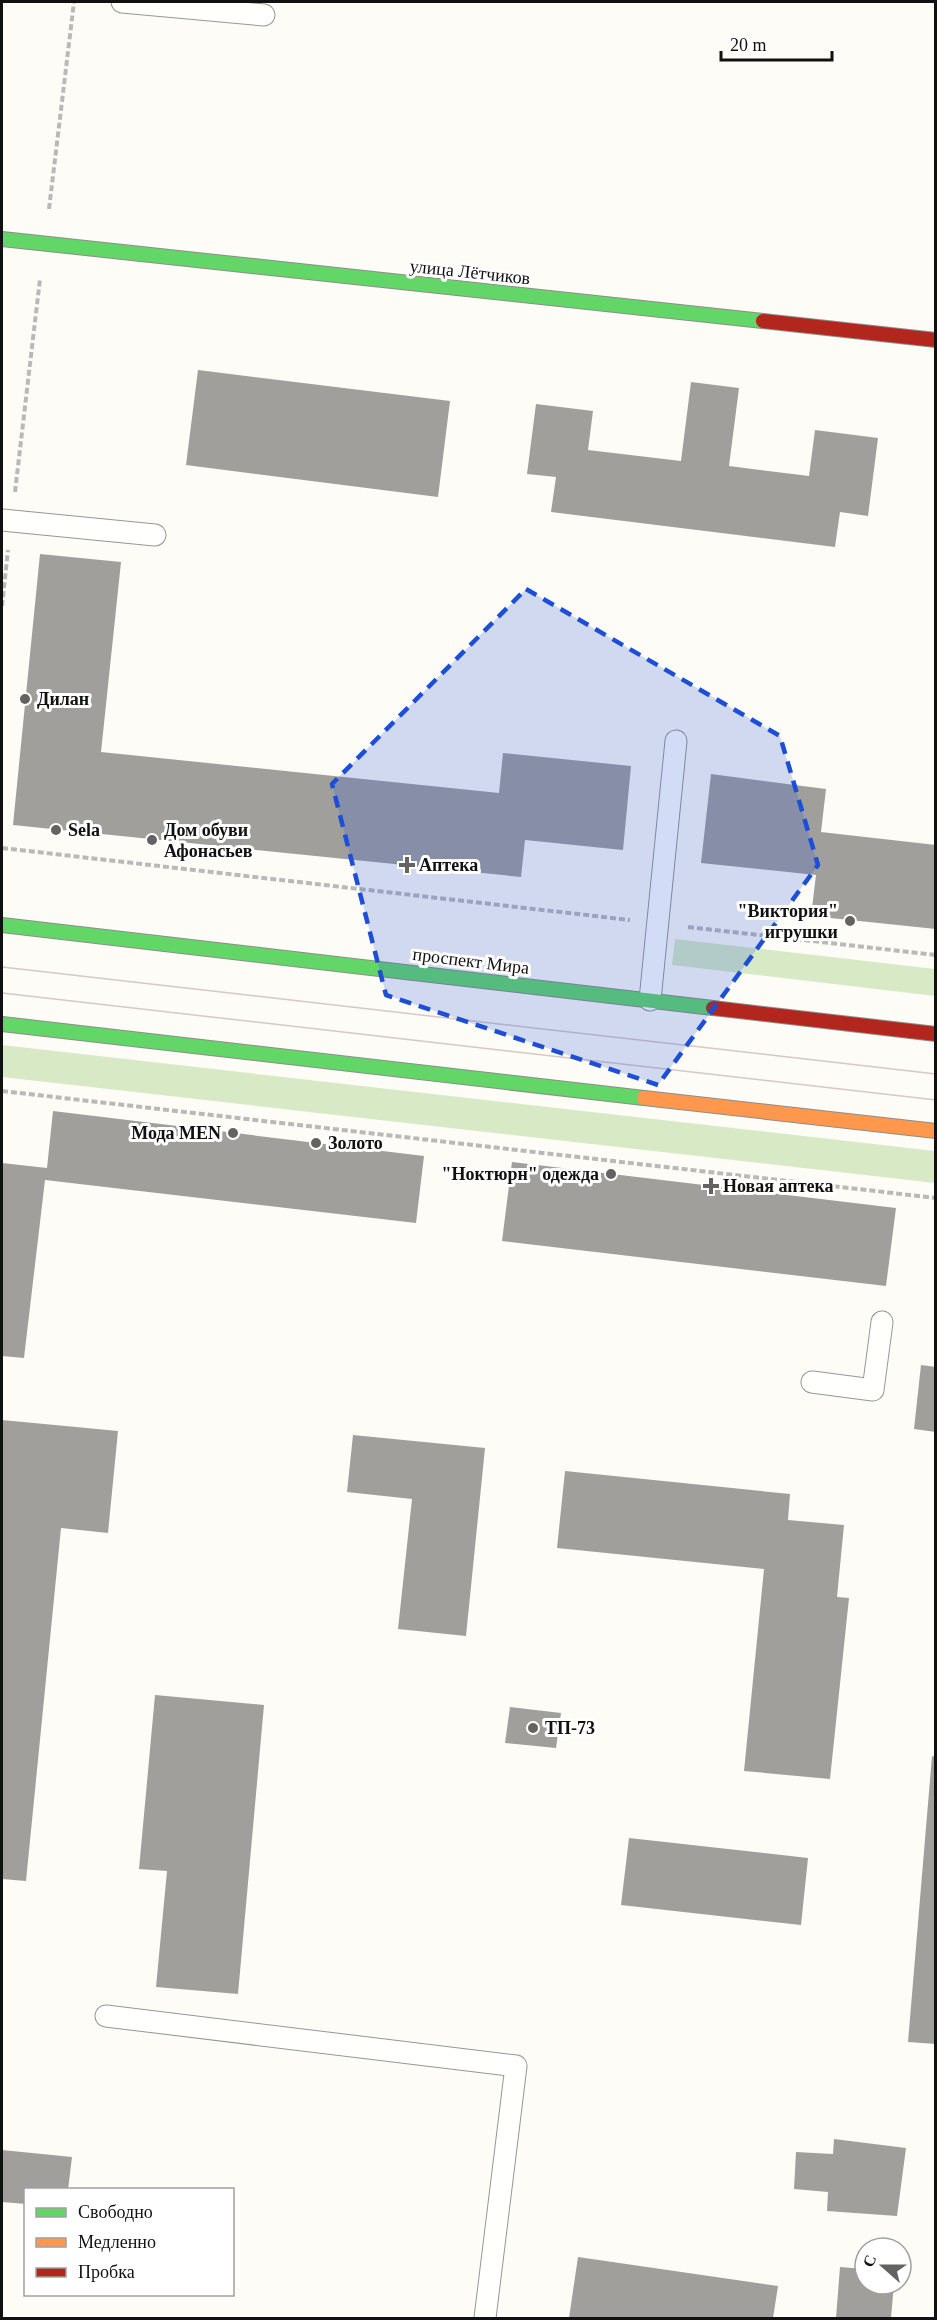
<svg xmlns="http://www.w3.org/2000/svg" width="937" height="2320" viewBox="0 0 937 2320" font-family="Georgia,serif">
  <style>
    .forest { fill: #d8eac5 }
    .building { fill: #a19f9c }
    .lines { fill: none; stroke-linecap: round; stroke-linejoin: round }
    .lane-casing { stroke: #979795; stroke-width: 23 }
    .fast-casing { stroke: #8e8d8b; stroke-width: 16 }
    .slow-casing { stroke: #8e8d8b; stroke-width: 16 }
    .jam-casing { stroke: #8e8d8b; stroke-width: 16 }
    .path { stroke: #b9b9b8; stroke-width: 4; stroke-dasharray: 6 3; stroke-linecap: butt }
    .lane { stroke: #fffffe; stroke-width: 21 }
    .fast { stroke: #63d668; stroke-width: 14 }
    .slow { stroke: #ff974d; stroke-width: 14 }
    .jam { stroke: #b3261e; stroke-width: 14 }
    .tram { stroke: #d9c6c7; stroke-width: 1.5 }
    .marked { fill: #1d4ed8; fill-opacity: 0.2; stroke: #1d4ed8; stroke-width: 4.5; stroke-dasharray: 12 8; stroke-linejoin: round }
    .poi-dot { fill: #646362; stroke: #fff; stroke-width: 2 }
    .labels { text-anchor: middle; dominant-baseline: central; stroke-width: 6; stroke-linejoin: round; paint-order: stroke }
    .street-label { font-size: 18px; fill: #111; stroke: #fff }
    .poi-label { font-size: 18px; font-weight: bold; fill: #111; stroke: #fff; text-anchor: start }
  </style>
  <rect width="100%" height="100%" fill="#fdfcf7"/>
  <path class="forest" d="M675,939L935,969V996L672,965Z
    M2,1045L935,1151V1183L2,1077Z"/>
  <path class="building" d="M198,370L450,401L438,497L186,465Z
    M691,382L739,388L729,466L809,476L815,430L878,438L868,516L840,512L835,547L551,512L556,477L527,474L536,404L593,411L588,450L681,461Z
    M40,554L121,562L101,752L499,793L503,753L631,766L623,850L525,840L521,877L13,825Z
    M711,774L826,789L821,832L936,845V929L811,916L816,875L701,863Z
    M53,1111L424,1156L416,1223L45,1180L24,1358L2,1356V1163L47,1168Z
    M512,1162L896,1208L886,1286L502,1241Z
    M921,1365L936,1367V1432L914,1429Z
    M2,1420L118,1431L108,1533L61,1528L26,1881L2,1879Z
    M353,1435L485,1448L466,1636L398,1629L412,1499L347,1492Z
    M565,1471L790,1494L788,1520L844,1525L837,1597L849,1598L830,1779L744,1771L764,1569L557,1548Z
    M155,1695L264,1705L238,1994L156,1987L167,1871L139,1869Z
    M510,1707L561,1713L556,1748L505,1743Z
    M932,1756L936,1757V2044L908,2042Z
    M629,1838L808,1858L801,1925L621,1905Z
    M834,2139L906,2148L897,2216L827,2211L828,2192L794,2189L796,2152L833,2154Z
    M2,2150L72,2157L68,2190H26V2204L2,2202Z
    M578,2257L778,2286L773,2318H569Z
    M840,2267L865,2269V2284H894L891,2318H836Z"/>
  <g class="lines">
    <defs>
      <path id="lane" d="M122,2L264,15
        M2,520L155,535
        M650,1000L676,741
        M812,1382L873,1390L882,1322
        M106,2016L516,2066L485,2318"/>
      <path id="fast" d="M2,239L763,321
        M2,925L713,1008
        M2,1024L644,1098"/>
      <path id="slow" d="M644,1098L936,1131"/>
      <path id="jam" d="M763,321L936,340
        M713,1008L936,1034"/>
    </defs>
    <use href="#lane" class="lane-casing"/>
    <use href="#fast" class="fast-casing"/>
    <use href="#slow" class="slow-casing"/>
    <use href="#jam" class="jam-casing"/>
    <path class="path" d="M49,209L74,2
      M15,492L40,279
      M2,606L8,550
      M2,848L630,920
      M688,927L936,955
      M2,1091L936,1198"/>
    <use href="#lane" class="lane"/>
    <use href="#fast" class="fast"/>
    <use href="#slow" class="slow"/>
    <use href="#jam" class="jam"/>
    <path class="tram" d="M2,967L936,1074
      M2,993L936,1100"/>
  </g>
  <path class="marked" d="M526,589L780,736L818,865L658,1085L386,995L332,784Z"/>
  <g class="poi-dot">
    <circle cx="25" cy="699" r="6"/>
    <circle cx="56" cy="830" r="6"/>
    <circle cx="152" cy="840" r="6"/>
    <path d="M404 856h6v6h6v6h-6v6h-6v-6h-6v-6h6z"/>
    <circle cx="850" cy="921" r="6"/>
    <circle cx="233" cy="1133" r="6"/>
    <circle cx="316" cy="1143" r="6"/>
    <circle cx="611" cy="1174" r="6"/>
    <path d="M708 1177h6v6h6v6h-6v6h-6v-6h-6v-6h6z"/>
    <circle cx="533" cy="1728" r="6"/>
  </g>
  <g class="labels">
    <g class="street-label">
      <text transform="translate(470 272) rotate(6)">улица Лётчиков</text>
      <text transform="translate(471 961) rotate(7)">проспект Мира</text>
    </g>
    <g class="poi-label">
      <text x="37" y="699">Дилан</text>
      <text x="68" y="830">Sela</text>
      <text x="164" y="830">Дом обуви<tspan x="164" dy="21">Афонасьев</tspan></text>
      <text x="419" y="865">Аптека</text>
      <text x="838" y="911" text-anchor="end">"Виктория"<tspan x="838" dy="21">игрушки</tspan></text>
      <text x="221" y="1133" text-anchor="end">Мода MEN</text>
      <text x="328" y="1143">Золото</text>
      <text x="599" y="1174" text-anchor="end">"Ноктюрн" одежда</text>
      <text x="723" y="1186">Новая аптека</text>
      <text x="545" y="1728">ТП-73</text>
    </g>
  </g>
  <rect width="937" height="2320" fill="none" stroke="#111111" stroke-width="6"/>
  <rect x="24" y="2188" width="210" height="108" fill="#ffffff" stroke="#a0a0a0" stroke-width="1.5"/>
  <rect x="36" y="2208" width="30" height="9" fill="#63d668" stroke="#a0a0a0" stroke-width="1.5"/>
  <text x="78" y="2218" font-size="18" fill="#111111">Свободно</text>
  <rect x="36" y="2238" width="30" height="9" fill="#ff974d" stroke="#a0a0a0" stroke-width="1.5"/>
  <text x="78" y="2248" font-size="18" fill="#111111">Медленно</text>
  <rect x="36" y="2268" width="30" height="9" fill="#b3261e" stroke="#a0a0a0" stroke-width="1.5"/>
  <text x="78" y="2278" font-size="18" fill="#111111">Пробка</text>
  <g transform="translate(883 2266) rotate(291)"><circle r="28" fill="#ffffff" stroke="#a0a0a0" stroke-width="1.5"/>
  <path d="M0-4.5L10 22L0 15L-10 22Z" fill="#646362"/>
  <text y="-9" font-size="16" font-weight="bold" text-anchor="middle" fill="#111111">С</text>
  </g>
  <path d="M721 51v9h111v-9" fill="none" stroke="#111111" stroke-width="3"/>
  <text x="730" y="51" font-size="18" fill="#111111" stroke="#ffffff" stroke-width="4.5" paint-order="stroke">20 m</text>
</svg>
